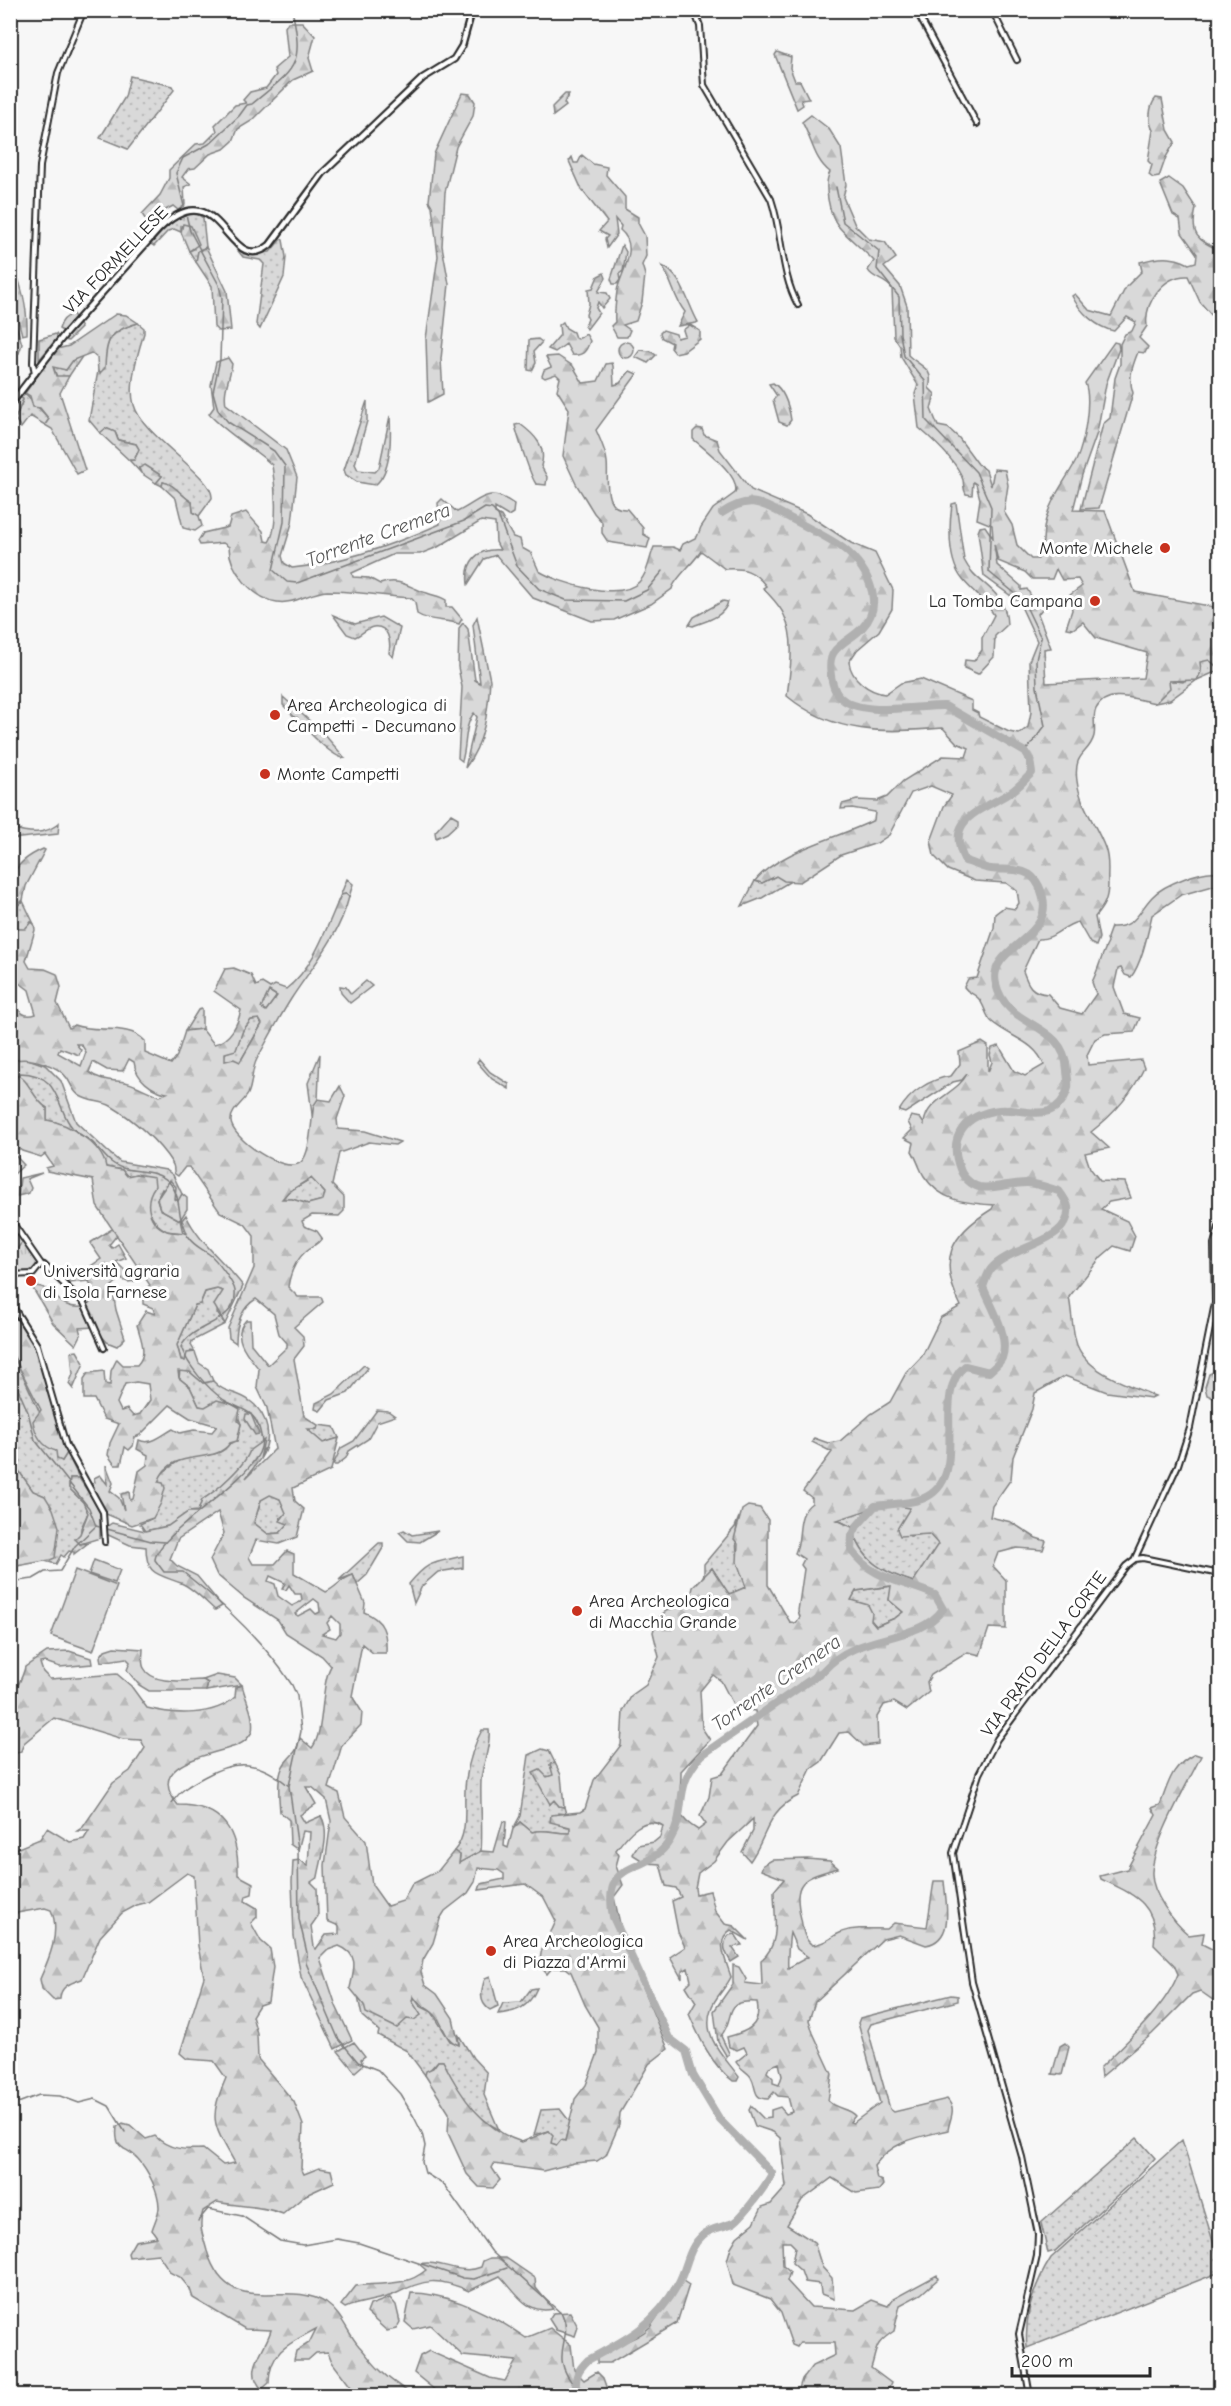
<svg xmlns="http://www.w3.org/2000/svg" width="1231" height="2406" viewBox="0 0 1231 2406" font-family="'Comic Neue',sans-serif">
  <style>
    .built { fill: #e8e8e8 }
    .grass { fill: url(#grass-dots); stroke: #828282; stroke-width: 1.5 }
    .forest { fill: url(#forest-firs); stroke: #828282; stroke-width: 1.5; fill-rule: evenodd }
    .park { fill: url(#park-tufts); stroke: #828282; stroke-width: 1.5 }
    .pitch { fill: #d9d9d9; stroke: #828282; stroke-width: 1.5 }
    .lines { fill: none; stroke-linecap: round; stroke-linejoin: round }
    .stream { stroke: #7b7b7b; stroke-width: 1.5 }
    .river { stroke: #b0b0b0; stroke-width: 8 }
    .minor-casing { stroke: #2b2b2b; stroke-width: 8 }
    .tertiary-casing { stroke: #2b2b2b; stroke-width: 9 }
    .minor { stroke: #fff; stroke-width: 4 }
    .tertiary { stroke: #fff; stroke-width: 4.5 }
    .poi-dot { fill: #c8321e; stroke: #fff; stroke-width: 2 }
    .labels { text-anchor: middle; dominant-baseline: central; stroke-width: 6; stroke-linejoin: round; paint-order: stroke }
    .street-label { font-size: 18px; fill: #2b2b2b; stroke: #fff }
    .poi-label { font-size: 18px; fill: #2b2b2b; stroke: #fff; text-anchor: start }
    .water-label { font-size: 20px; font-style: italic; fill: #5a5a5a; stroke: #fff }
  </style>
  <defs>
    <pattern id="grass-dots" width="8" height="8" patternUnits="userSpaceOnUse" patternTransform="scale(1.5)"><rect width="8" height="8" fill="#d9d9d9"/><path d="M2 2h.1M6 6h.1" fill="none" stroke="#bababa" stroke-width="1.8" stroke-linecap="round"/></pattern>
    <pattern id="forest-firs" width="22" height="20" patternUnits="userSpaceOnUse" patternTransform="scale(1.5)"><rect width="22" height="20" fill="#d9d9d9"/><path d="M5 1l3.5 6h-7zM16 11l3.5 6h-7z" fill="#bababa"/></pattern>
    <pattern id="park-tufts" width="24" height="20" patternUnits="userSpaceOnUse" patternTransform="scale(1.5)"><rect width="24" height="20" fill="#d9d9d9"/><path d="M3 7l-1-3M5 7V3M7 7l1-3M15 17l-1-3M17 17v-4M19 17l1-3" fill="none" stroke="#bababa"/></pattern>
  </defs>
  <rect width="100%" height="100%" fill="#f7f7f7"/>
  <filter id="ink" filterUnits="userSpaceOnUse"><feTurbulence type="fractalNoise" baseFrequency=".0167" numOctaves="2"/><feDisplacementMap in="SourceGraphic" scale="12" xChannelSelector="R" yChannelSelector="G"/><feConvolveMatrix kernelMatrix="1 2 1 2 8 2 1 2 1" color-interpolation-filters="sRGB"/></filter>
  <g filter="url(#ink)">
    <path class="built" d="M10,1223L23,1241L11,1258H10Z"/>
    <path class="grass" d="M130,76L172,86L174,90L128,149L100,138L125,97Z
      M197,214L203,218L206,247L198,251L196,262L189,251L194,249L181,227V232L174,229L168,231L154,246L151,244C164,230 176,213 197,214Z
      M281,239L283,240L286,257L284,277L260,329L256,324L264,264L260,260L243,257L230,241L252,254L270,252Z
      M138,323L144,328V333C138,353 128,384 134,405C142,436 214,476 212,498L199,516L193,512L192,502C181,496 175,484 163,482L162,486L156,483L162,476L139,468L141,473L129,460H134L139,450L136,444L119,440L115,432L106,429L100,433L89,420L98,371L100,373C108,343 105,332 138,323Z
      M83,355L69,376L57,377L53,366L66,370L73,360Z
      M25,393L49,419L45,425L30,416L21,428L15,419L23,400L21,397Z
      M367,401V421L355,464L358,470L375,472L379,468L390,416C391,436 392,472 375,485L357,482L346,475L344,470Z
      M333,615L355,624L381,617L400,628L393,657L389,653C391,642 389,625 373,627C367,628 361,635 355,637L347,634Z
      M1209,659L1220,670L1197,680L1170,700L1155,703L1169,688V680L1183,682L1199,662Z
      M283,697L323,733L345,758C331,759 294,716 283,705Z
      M59,823L58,834L11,839V828C28,833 45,836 59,823Z
      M776,876L791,881L762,898L742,906L755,881L762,883Z
      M347,879L353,884L349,897L346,894L341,895L337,904Z
      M23,901L34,924L31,922L25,930L13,928L11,932V911Z
      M269,991L277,996L266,1011L261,1008Z
      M202,1009V1029L185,1031L198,1010Z
      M259,1019L262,1024L240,1062L224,1061L225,1053L236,1049L243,1030L251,1020Z
      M320,1054L318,1099L312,1114L308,1083Z
      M25,1058L45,1065L61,1081L76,1122L107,1151L120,1162L166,1170L173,1175L182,1194L178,1202L162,1189L157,1199L160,1209L180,1220L183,1233L166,1231L157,1224L147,1209L149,1194L136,1174L127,1176L122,1170L106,1167C90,1146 74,1124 47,1120V1108C31,1099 30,1080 14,1073L16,1059Z
      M479,1059L490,1072L509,1084V1089L492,1079L477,1062Z
      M312,1178L325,1193L323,1200L308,1204L292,1199H282L288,1192Z
      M217,1289L224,1291L219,1300L217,1313L225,1324L192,1341L191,1345L195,1352L191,1351L185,1361L181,1360L177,1345L195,1305L200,1304L205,1292Z
      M13,1354L62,1461L67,1453L79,1478H70L69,1488L83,1502L88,1513L81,1528L80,1544L88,1543L74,1554V1552L69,1551L64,1557L61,1555L56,1564L45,1561L50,1560L45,1496L33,1491L11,1460L10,1357Z
      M180,1370L190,1372L203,1383L213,1381C223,1393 239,1392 250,1401C269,1415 273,1440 260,1459L264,1449C240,1463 226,1486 202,1500L198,1511L188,1512L168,1526L145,1531L140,1524L153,1518L160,1475C169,1468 178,1459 190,1456C206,1453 219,1459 230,1443L237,1441L241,1424L238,1416L199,1406L190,1387L179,1378Z
      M318,1425L334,1427L339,1438L323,1443L306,1429H317Z
      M270,1494L280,1499L287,1513L280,1518L289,1524L280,1533L268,1534L254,1523L261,1500Z
      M886,1504L910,1507V1536L929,1533L939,1544L914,1582C881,1571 862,1562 852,1527L836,1519Z
      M739,1517C732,1540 738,1565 746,1587L729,1595L712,1568L699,1584L704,1574V1564L735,1527Z
      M404,1530L412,1535L438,1531L420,1542L408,1541L399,1532Z
      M379,1543H383V1548L367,1575L357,1584L353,1575L339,1580Z
      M463,1556V1568L438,1572L422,1586L414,1603L409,1584C429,1560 434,1563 463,1556Z
      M892,1586L889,1600L903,1612L895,1618L876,1626L851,1600L856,1591Z
      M217,1675L235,1678L242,1685L206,1691L208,1683L203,1680Z
      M482,1730H489C491,1749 482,1763 481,1781C480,1805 483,1827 481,1851L459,1864L460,1855L454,1851C471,1832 462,1802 466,1779C469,1761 473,1746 482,1730Z
      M542,1749L549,1751L555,1763L550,1765L554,1775L547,1777L550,1804L554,1799L559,1806L564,1807L566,1814L558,1813L559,1825L570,1827V1833C556,1834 545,1828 532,1832L520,1822L513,1829L520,1816L529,1755Z
      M490,1976L498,2006L490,2010C478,2002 481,1991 485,1978Z
      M537,1988C529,2007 518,2012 498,2014L503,2003L521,2002L531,1989Z
      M413,1996L420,2006L432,2012L450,2041L459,2044L458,2034L473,2058L487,2073L484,2095L499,2130C471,2114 457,2090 443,2061H438L425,2075L407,2051L378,2035L379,2031L362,2016L358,1997L364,2005L412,2001Z
      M560,2109L570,2122L565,2141L557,2145L551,2144L549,2131L534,2135L541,2110Z
      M1137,2138L1155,2158L1135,2179L1055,2251L1048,2253L1041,2223Z
      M1182,2140L1220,2264V2272L1027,2348C1024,2316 1034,2285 1051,2258Z"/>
    <path class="forest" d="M288,22H302L315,36L309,58L313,71L293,80L253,120L238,129L233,141L224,149L210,154L195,168L188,169L182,177L191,184L184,187L185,205L178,210L173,206L160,213L161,222L153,231L142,214L160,195L169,178V170L196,144L205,143L217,131L215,125L235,105L246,103L243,100L250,92L266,88L276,75L274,69L288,57L285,27Z
      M777,52L791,57L790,68L795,81H800L809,99L801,100L803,105L797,109L775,55Z
      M462,93L470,94L475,102L473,116L456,147L445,192L442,246L449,284L441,359L443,394L428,402L426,339L438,256L432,206L429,201L434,154Z
      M565,94H569L564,103L566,106L553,116L552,107Z
      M1156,98L1162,99L1168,130L1175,142L1166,157L1159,177L1153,178L1149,175L1152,165L1148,161L1153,130C1148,121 1149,106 1156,98Z
      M811,115L829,129L841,148L846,185L843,197L855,225L869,239L885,242L896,258L884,267L900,286L907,306L908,355C920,367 935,368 929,388L935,394L931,409L938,426L948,428L959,438L978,464L986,470L991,486L994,469L1005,470L1008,485L1004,512L1012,525L1017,545L1031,559H1038C1046,544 1041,535 1046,519C1051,498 1066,480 1076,461C1084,444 1092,400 1085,383L1114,342L1118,343L1119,349L1106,384L1097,433L1082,475L1073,510L1105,511L1135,592L1220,608V669L1209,660L1200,662L1201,672L1197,680L1169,681L1170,688L1155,703C1137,700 1107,687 1096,709C1092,717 1096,728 1094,736C1089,755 1073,751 1077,781C1080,805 1097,826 1105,848C1110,861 1107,872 1108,884C1108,899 1104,906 1095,917L1099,938L1096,946L1090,943L1078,922C1063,925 1054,940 1038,939L1023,971C1028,985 1031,993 1048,994L1060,1008L1082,1014L1096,994L1092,982C1099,968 1101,956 1108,943L1107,938L1111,927C1136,928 1137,913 1152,897C1163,885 1206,867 1220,873V884L1181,895L1152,915C1148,932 1142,963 1131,977L1125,975L1121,968L1118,969L1114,987L1124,1014L1140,1018L1134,1032L1105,1034L1095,1039L1087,1055L1088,1065L1141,1060L1144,1068C1132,1094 1113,1115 1091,1132L1109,1148L1085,1153L1090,1168L1100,1181L1125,1182L1131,1198L1109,1202L1101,1209L1127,1221L1135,1236L1130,1251L1114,1246L1101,1257L1069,1297C1072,1312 1072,1331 1077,1345C1088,1373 1129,1385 1155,1396L1151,1398L1107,1392L1065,1376L1035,1393L1032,1409L1013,1457L1011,1479L992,1506L990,1517L1011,1522L1036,1538L1046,1541L1043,1550L1017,1548L998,1553L993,1566L1006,1580V1629L989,1628L980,1655L968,1652L931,1675L927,1682L929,1692L907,1710L894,1702L884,1705L877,1717L878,1744L864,1746L849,1732L839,1733L821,1762L811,1769L798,1796C766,1811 768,1836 750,1861L742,1852L753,1831V1819L728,1842L714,1861L698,1873L695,1888L696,1894L710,1891L715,1911L725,1924L734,1926L748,1940L731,1930C714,1939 727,1963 731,1977C726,1988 715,1997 711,2009C701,2038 726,2058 739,2077L737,2081H733C712,2066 699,2037 689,2014L696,2002L686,1986L691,1981L688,1968L682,1972V1979L670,1957L685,1947L678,1932L672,1901L681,1897L676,1888L666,1886L660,1864L646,1863L632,1854L638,1845L654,1842L660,1837L663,1826C644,1814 628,1834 616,1850L619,1855L616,1866L623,1885L614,1897L625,1946L668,2049L649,2064L620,2113L619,2125L606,2155L597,2161L574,2163L543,2171L494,2164L492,2168L500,2180L493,2188L479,2187L467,2174L448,2133L449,2113L425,2075L426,2071L433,2068L438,2061H443C461,2097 482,2129 522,2142L549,2131L553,2135L551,2143L557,2145L561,2140L565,2141L575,2099L586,2085L598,2053V2027L585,2005L571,1972L566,1968H552L547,1974L540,1966C540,1942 548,1942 556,1921L544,1898L525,1884L479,1890L481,1884L504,1879V1874L498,1870L478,1868L475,1882L468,1893L445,1911L440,1919L433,1943L423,1960L421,1972L425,1985L437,1994L453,2018L459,2045C442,2039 445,2022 432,2012C424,2006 419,2005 413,1996L412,2001L421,2015L414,2020L407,2019L397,2028L366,2013L364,2005L350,1988C354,1970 360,1954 339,1946L328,1950L320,1958L336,2006L352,2040L335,2049L301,1977L294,1936L292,1882L293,1861L300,1860L308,1866L310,1832L303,1831L298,1850L290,1844L289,1820L280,1812C279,1797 276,1775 285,1763C295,1750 295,1756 300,1738L312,1748C325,1732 320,1685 331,1666L322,1656L286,1633L278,1620L244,1598L217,1575L210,1560L224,1533L218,1512L178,1539L170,1559L177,1566L197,1576L222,1606L215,1610C205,1601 193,1588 181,1583C157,1574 146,1575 146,1547L130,1545L106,1534V1527L112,1523L145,1531L168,1526L188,1512H198L202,1500C216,1491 246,1465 250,1450L264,1440L260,1459L246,1478L275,1449L267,1408L257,1387L259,1369C248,1355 230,1337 246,1320H250L251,1344L268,1365L287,1347V1343L279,1334L274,1314L256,1299C241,1308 236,1326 236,1343L229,1338L228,1328L254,1268V1236L245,1224L220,1212L189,1167H185L178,1176L175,1174C172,1169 176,1169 172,1163C158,1141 133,1119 111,1106C102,1101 90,1102 80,1096C72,1091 72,1085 67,1078C58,1065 30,1057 16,1060L14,1073C30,1079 32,1099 47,1108V1120C68,1123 102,1144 106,1167L122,1170L127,1176L136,1174L154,1177L155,1186C144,1201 147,1223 167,1231C172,1233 180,1232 187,1233L182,1220L186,1215C198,1242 225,1262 243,1286L225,1324L214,1305L223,1291L217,1289L205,1292L200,1304L195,1305L177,1345L181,1360L185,1361L187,1353L195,1352L199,1363L208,1369L213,1381L203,1383L190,1372L178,1371L179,1378L190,1387L199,1406L205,1407L217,1400L232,1404L240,1409L238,1421L241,1424L237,1441L230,1443C214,1467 172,1445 158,1482L163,1483L165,1488L161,1503L153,1518L132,1525L106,1514L91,1484L95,1482L94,1478L100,1475L107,1484L106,1465L113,1483L110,1491L119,1498L124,1510L121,1494L129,1492L130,1500L133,1499L139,1471L147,1465L148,1455L137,1449L139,1440C151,1446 162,1435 173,1429L180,1433L194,1430L212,1432L217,1426L190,1418L170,1405L140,1435L135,1437L133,1446L129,1450L125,1447L121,1465H115L108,1455L110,1443L119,1424L104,1419L94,1399H84V1379L88,1373L104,1371L105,1384L110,1385L111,1371L117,1359L123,1365H137C148,1354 141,1339 137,1325L146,1311L155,1314L153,1308L143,1304V1291L150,1285L97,1206L93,1180L47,1171L46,1168L53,1166L45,1154L41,1157L22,1151L11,1142L10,1000C19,1009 22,1019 36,1014L29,990L21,984H11V932L13,929H25L31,922L34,924L35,930L26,961L30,968L45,969L57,974L61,987L57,1003L69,1028L74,1025C96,1034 128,1022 145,1041V1053L171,1064L177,1056L185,1031L202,1029L214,1044C230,1041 238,1024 241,1010L214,991L225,969L234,968L251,975L256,986L262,983L270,988L275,985L286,989C315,966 326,928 341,895L346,894L349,897C339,937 313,965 291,999C279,1018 268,1039 257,1059C251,1070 253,1083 248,1094C243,1103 231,1110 231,1120C229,1137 285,1176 301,1162C311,1154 311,1118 314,1105L318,1099L331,1101L340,1086L345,1096L337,1119L338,1129L365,1131L400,1142L395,1145L369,1142L339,1153L332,1185L344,1197V1211L339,1216L312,1215L302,1221L304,1226L317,1231L322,1238C318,1245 311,1246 306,1251C296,1260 290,1273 288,1287L298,1297H321L323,1302L294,1327L303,1336L304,1346L294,1359L304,1416L318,1425L317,1429H307L323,1443L339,1438L331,1470L293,1488L295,1501L304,1509L297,1537L279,1544L256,1540L249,1557L253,1564H275L287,1551L294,1554V1573L326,1592C337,1587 340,1579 353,1575L365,1603L364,1612C384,1620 387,1633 386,1653H373L362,1644L352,1696L362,1712L361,1725L342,1745L329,1788L339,1793L345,1817L366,1841L372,1885L387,1906L403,1901L412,1884L438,1871L454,1851L460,1855L459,1863L481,1851L494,1852L503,1821L506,1822L504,1846L508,1848L513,1829L520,1822L532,1832C545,1828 556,1834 570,1833V1827L550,1822L551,1815L580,1812L585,1809L594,1780L621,1745L623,1711L632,1695L646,1685L659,1657L653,1632L657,1619L666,1611L690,1601L693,1587L712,1568L729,1594L746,1587L737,1562L738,1544L734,1539L742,1510L748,1506L760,1508L768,1520V1585L790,1622L796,1623L800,1617L798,1611L804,1569L801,1565L804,1559L795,1553C803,1536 795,1515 812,1503V1498L803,1491L832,1452L812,1442L814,1438L828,1443L840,1441L871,1414L890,1402L906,1373L922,1356L941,1317L961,1306C937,1260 950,1235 992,1209L994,1205C966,1203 941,1202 924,1176C919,1168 917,1159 912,1151L914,1143L904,1138L912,1130L908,1122L911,1116L920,1118L924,1124C926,1099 957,1094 967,1074L962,1080L953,1082L905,1113L899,1111C910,1092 930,1079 951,1076L960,1064L959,1052L982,1042L988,1046V1072L992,1062L990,1055L992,1048L999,1046L1014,1071L1025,1076L1044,1065C1035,1041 1011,1038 992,1022C985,1016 985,1005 978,998C973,993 968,993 964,987L968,979L977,978L994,928L995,914L1004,907L1015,909L1019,903L1017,891L1006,883L975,881L948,870L934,856L931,841L944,806L952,795L931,786L911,793L889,835L877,843L841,855L800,882L784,881L776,876L762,883L755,881C778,851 839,838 874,820L875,812L852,808L841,809L842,804L857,800L877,801L887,797L903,781L943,756L966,757L969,748L957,743L943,728C885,733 834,735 787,696C790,671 796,639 784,615C780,605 770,596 763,588L766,586C753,570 745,568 725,569L701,551C694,563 674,579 672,589L651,604L614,620L592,621L533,598L496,555L484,559L468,584C465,561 478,548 500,550L496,542L495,523L481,521L438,547L420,554H394L352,573L353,577L369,578L380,584C401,577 409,588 427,593C435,596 440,596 446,600V607H452L462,619L459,624C445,619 429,622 417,614L415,602L411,598C383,596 355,591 327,591C310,592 294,605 277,602C253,599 229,569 229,547L223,543L200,545L198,541L203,533L228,527L231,517L246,512L263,531L265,541L269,542C279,527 275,483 272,465C251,446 228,435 209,414L214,407L211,385L216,362L228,358L232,364C230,378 223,390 226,404L286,450L297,477L292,523L282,556L284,563L292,568C343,563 393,545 440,524L438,503L442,499L457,512C482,500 487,485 514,504L513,513L508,516L495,508V513L501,516L513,537L520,539L522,548L531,553L539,571C559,583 620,602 639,582C648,573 649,559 654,547H673L680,550L683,544L697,537L701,527L713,509L735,493C742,476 704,449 693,439V432L697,428L702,429L704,435L717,440L720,450L751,490L807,514L851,543L875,553L893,590L892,609L879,631L857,650L849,662C851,679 869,692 885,694L901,683L921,679L972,701V710L978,713L979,717L1009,732L1019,734L1028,727L1031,712L1029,661L1037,641L1019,602L984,576L978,532L980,527L985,526L993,538L992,525L977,519L980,499L976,484L973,482L972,495L966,494C963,489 964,486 963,480C958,462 933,440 919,428L915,394L918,385L901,357L900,346L894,337L892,289C886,279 872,279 868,270L874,261C863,249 849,239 839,227C829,215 823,185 830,172C814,160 812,139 802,122ZM994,544L998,561L1025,572L1032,579H1052L1056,569L1062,580L1078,579L1082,586L1070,595L1072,610L1066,628L1073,629L1083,622L1096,638L1147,653L1143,678L1046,683L1044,649L1051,648L1038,614L1042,609L1041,601L1035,603L1027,589L1021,590V586L997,565ZM269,991L277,996L266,1011L261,1008ZM259,1019L262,1024L240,1062L234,1059L225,1061V1053L236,1050L243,1030L251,1020ZM76,1044H81L86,1052L81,1066L58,1053L60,1048L79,1055L81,1050ZM129,1059L134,1062C136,1079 152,1091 167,1093L160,1096C150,1093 133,1083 125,1082C112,1080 100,1081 89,1072L93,1062L107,1070L123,1071ZM311,1178L325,1193L323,1200L308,1204L292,1199H282L288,1192ZM136,1382L148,1384L150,1400L140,1414L133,1416L127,1409L121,1411L117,1403L125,1384ZM270,1495L280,1499L286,1513L280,1521L288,1524L280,1533L268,1534L254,1523L261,1500ZM886,1504L910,1508L897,1529L900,1536L929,1534L938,1544L913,1582C881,1571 862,1562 852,1527L837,1520ZM270,1576L285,1583L282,1589L286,1590L289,1585L295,1594H301L302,1601L292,1606L278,1596L275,1584L268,1581ZM891,1586L889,1600L903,1612L895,1618L876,1626L871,1620L872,1613L868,1605L851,1600L856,1591ZM314,1599L319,1603L320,1612L316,1614L311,1609L298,1616L295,1614ZM332,1616L340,1624V1633L336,1638L322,1634L330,1629L327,1623ZM713,1675L721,1681L735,1708L755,1711L757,1726L722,1774L712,1777L709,1797L700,1816L706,1824L698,1830C668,1812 682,1801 681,1771L710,1740L702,1728L700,1691ZM306,1787H312L326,1799L331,1821L325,1865L327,1921L339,1926V1934L326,1935L316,1949L314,1947L311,1926L318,1916L317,1888L311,1882L318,1877C321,1859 331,1833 321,1816L305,1823L300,1815L316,1804Z
      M582,155L593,164L607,167L606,175L625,197V209L638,217V223L645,236L646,256L642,265L645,275L642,302L636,321L623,325L630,330L627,337H617L611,326L615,322C614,312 616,300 617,291C620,273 641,247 620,230L621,226L615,219L617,234L607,248L605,239L608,236L599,231L607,222L582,190L569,161L572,157L574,163H578Z
      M1169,178L1183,188L1196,208C1190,235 1197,240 1220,250V325L1200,302L1188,276C1163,275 1144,303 1147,326L1139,338L1148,347L1145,353L1138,352C1132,367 1128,378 1133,393L1099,508L1081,509L1103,424L1110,418L1115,378L1120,364V344L1125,334L1132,331L1136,322L1127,317L1114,331C1097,328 1080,312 1072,296L1075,294L1089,310L1111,316L1126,287L1142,271L1140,262C1158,257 1172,255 1189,264L1196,262L1197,254L1182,233L1180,219L1173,215L1160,183Z
      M183,224L191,226L199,244L189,251L181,232Z
      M622,245L626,252L623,271L619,274L620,280L617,284H613L611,279Z
      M206,247L227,291L231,330L218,331L214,327L212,286L196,262L198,251Z
      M11,259C21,284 28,307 27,334L22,335L11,293Z
      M662,266C682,274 688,305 698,322L696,323L678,326L685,312C674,299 672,280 662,266Z
      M604,273L606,278L598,292L607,293L610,299L602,308L598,302L596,308L599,313L587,329L585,326L588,319L586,315L589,304L588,289L593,288L598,276Z
      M10,306L22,344L19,353L11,347Z
      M73,314L81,328L68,341L64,340L68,334L59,329C61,321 66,316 73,314Z
      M116,314L126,315L138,323C109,331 106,339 105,368L100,373L98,371L97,358L91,353L73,360L66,370L53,367L56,376H69L60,393L85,470L77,474L52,429L45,425L49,419L40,408L33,407L30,396L25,393L57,349L69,346Z
      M563,322L566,328L573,332L575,338L578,339L586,334L590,341C586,352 583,356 572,355L566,344L555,352L548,349L560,335L559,325Z
      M690,325L700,331V339L684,351L675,353L671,348L672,343L662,338L660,333L663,330L676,334L677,338L685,336L683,330Z
      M56,334L58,337L39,360V339Z
      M538,339L542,342L534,351L536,363L532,371L528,370L529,340Z
      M618 350a8 8 0 1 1 16 0a8 8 0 1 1-16 0Z
      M640,350L650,351L656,355L648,363L635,357Z
      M558,356L573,366L583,383L598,381L606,364L612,363L613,366L614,385L620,383L630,371L637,374L596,430C600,439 606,451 607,462C609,477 601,511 627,509L643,528V534L650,538L647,548L608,542L602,533V522L594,513L576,484L563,456L569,409L557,390L560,378L556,374L545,378L542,376L544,370L551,367L546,357Z
      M773,383C784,390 789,407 791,420L787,425L779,422L773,400L777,396L769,384Z
      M10,392L23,399L15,419L11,421Z
      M520,424C535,435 547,447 541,466L547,477L546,485L536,484C531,478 517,434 515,425Z
      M106,428L115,432L118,440L136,444L139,449L134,460H129L100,433Z
      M145,465L162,476L156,483L141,473L139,468Z
      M163,482C175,484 181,496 192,502L193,512L199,516L202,526L195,531L183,528L176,499L162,486Z
      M956,503L964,560C977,587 1006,587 1007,625L995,636L994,657L978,674L964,668L965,660L974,661L982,650V638L994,615C985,600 974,593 963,580C947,561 949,527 952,504Z
      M723,601L728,602C724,617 706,621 693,626L689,625L694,617Z
      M477,617L490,680C488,711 485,742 465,768L477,717L474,713C464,725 467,745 462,761L458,758L462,687L458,667L459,628L463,623L468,629L475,680L480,683L473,625Z
      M451,814L458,818V823L447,833L436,838L435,832Z
      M43,849L45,850L26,886L23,900L11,911C10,877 10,864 43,849Z
      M366,981L372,986L350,1003L341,993L340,986L346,987L351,994Z
      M42,1173L27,1179L31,1188L29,1193L18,1196L20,1178Z
      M170,1180L176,1187L175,1199L178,1201L182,1194L187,1198V1209L180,1220L160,1209L157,1199Z
      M112,1229L117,1235L109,1245L112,1248L118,1244L126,1258L116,1262L136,1281L128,1282L120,1279L112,1286L116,1310L125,1338L117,1346L107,1342L94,1327L79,1328L81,1335L76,1345L53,1323L32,1287C53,1281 56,1314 87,1306L94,1296L89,1281L69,1283L63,1278V1273L76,1276L101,1259L90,1243Z
      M10,1306L34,1340L67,1453L62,1461L57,1459L56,1451C42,1447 35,1434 33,1421L41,1410L13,1355L11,1357Z
      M77,1351L84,1363L73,1389L69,1384L73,1374L71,1352Z
      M364,1365L368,1368L348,1393L329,1400L320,1411L315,1409L316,1403L334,1394Z
      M1220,1369V1401L1207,1395L1205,1387L1209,1374Z
      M377,1410L388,1411L395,1416L377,1422L368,1439L349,1451L346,1458L337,1465H333L341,1448L354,1441Z
      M246,1414H251L259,1434L255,1435L245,1419Z
      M11,1460L33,1491L45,1496L53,1509L59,1527L55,1558L50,1560L11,1567Z
      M70,1478H79L100,1510V1538L80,1544L75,1539L80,1534L88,1513L83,1502L69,1488Z
      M114,1647L143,1649C143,1655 141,1663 144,1668C153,1686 187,1680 203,1680L208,1683L206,1691H149L139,1685L127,1670L130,1662L126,1658L101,1662L100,1657L105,1650Z
      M69,1651L91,1658L92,1664L60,1667L45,1662L40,1663L43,1672L50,1679L117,1674L131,1686L147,1708C174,1715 214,1717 235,1697L236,1687L242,1685C246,1702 255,1715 252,1732C248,1738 245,1742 238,1745C215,1755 142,1762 178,1805C223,1805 239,1832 238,1875L253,1883L252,1894L246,1896L245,1901L257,1908V1917L251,1923L261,1941L270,1949L273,1967L268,2002L259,2005L252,2016L257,2033L258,2059L294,2102L303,2125L301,2168L304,2174L319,2168L331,2170L334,2182L306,2195L283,2214C261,2205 240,2207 217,2202L203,2211C198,2227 203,2235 207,2251C229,2322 284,2277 326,2303C342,2314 347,2332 359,2346C366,2353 372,2363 380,2370C389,2380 402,2387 412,2395H357L332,2362L328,2352L316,2353L308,2360H294L296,2351L309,2343L316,2329C290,2343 269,2351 269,2383L262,2389C243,2370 266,2349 271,2330L245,2329L193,2298L190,2289L180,2277L171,2273L158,2254L129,2257L128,2253L135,2241L157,2237L152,2230C154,2223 159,2214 159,2207C159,2192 148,2170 138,2159C127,2146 114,2152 117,2127L123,2123L130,2125L146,2139L155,2136C169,2150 185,2150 203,2149L223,2165L235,2163C213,2124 208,2120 226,2078L214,2061L187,2059L180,2053L204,1977L198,1946L194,1876L187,1873L148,1902L137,1905L122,1913L100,1937L82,1979C71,1983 60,1986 60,1999L53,2000L42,1989L40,1979C49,1959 61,1932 51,1910L45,1908L11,1914V1851L40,1839L47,1828L70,1842L84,1839L89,1831H77L83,1827L113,1783L130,1771L145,1748L141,1740L123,1739L54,1718L24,1743L21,1751L11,1756V1716L18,1709L11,1708C10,1695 22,1682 25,1667L47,1652Z
      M1195,1754L1201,1756C1186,1787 1154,1840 1152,1872C1151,1893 1174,1923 1189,1935L1204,1933L1202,1944L1220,1953V2005L1200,1991L1192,1994L1152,2034L1101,2077L1100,2068C1125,2043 1166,2007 1178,1974L1174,1965L1154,1945C1159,1903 1132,1894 1101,1879L1100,1876L1127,1869L1156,1815L1152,1808L1160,1805C1169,1782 1171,1766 1195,1754Z
      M555,1763L561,1775L564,1807L559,1806L554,1800L550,1804L533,1773L540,1770L547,1777L553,1775L550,1764Z
      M808,1859L830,1861L838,1868C803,1878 792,1880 801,1919C803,1929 803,1938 812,1945C828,1943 829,1937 842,1932C856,1927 872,1929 887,1929L894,1923L927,1927L934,1881H944C946,1904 955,1940 926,1945L899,1935L883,1939L815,2002L809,2020L813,2033L832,2074L828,2101C835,2109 849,2108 855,2116L850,2122L853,2123L880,2103L858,2023L860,2018L951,1995L958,1996V2001L871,2024L868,2030L890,2109L894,2112L947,2099C957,2110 950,2117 948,2130C919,2137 893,2140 874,2166L877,2179L882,2181L883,2185L879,2190L856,2193L832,2178L802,2200L787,2225L814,2242L822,2267L832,2278L834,2299L821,2294L820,2284L805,2282L801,2271L792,2263L795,2247L790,2242H782L783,2266L790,2272L787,2281L811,2307L855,2310L872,2300L888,2306L893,2299L937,2275L938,2279L921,2294L900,2305L894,2331C873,2345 878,2347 871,2368L891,2383L887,2393L880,2395H797L802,2379L812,2366L835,2355L834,2343H800L797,2347L792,2345L781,2313L770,2299L733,2285L727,2261L731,2247L737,2237L754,2223L762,2207L771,2204L786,2187L780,2138L773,2132L755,2126L749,2110L751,2106L764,2119L771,2118V2110L780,2107L786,2114L792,2112L788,2097L778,2096L774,2092L768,2099C752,2099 757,2087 751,2077C747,2071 740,2069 736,2062L747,2053L744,2047L737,2050L729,2047L727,2037C747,2032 762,2026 757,2002C721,2000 737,2015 721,2036L729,2053L727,2057L718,2042L714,2011L733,1984V1965L739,1967L746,1979L745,1983L762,1985L761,1960C782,1944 774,1914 774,1891L784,1879L761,1870L763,1865L772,1860ZM790,1933L797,1949L808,1957L788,1968C787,1963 789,1938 790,1933ZM779,2063L782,2076L779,2085L773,2083V2078L767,2072L769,2067Z
      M735,1934L742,1945L732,1947L739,1957L731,1962C725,1952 721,1945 729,1935Z
      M354,2042L365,2056L361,2059L363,2065L355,2072L338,2051Z
      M1065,2043L1069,2047L1062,2075L1052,2074L1060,2046Z
      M490,2258H506L535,2278L536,2288L553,2309C526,2315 516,2292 500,2276L469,2291C438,2277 424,2279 395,2294C383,2300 361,2301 345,2308L341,2305L356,2286C380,2282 405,2288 426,2270L419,2264C441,2259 459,2276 481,2267L483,2261Z
      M683,2281L689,2285L677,2323L610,2363H597V2355C613,2343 635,2342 650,2327C662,2313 669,2292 683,2281Z
      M411,2293C452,2293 494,2316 526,2338L550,2328L571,2345L574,2370L584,2380L597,2372L603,2378L609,2395H441L414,2373L420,2356L429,2351L490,2378L505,2381L516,2361L463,2356L430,2325L413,2329L405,2322Z
      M390,2298L396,2305L400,2322L396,2329L387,2331L367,2313L370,2305Z
      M570,2312L578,2327L575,2336L556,2330L549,2319L553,2313Z"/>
    <path class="park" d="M23,1241L38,1264C30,1273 22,1275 11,1273L10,1258Z"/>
    <path class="pitch" d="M11,1151L24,1165L14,1174L11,1170Z
      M94,1560L120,1570L115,1583L89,1574Z
      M75,1570L117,1586L93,1651L51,1636Z"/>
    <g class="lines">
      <path class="stream" d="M292,10C305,68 294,69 252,104L247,105L239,116L209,144L183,158L176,173L190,231L219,285L222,298L220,359L213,392L218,410L228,422L274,451L285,466L284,522L273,570L287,582L297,583L464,521L485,508L492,509L498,515L517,566L539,589L566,600L624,601L647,590L663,571
        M836,187L843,222L879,251L877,269L899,297L900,334L904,356L925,381L926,420L976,472L991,507L989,572L1023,600L1041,638L1036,660L1037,687L1045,726L1025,752
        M10,1085L20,1073C66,1074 53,1114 79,1134C84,1137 90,1139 94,1144C105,1155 109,1165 126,1169C139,1172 159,1171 169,1182C183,1197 176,1220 188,1237C194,1246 201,1248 209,1254C216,1259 234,1283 235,1291C238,1324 193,1322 181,1347C188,1366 207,1388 224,1400C240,1410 255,1409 260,1431C262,1439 263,1445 259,1453C242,1487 156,1536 155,1560L164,1572H183C224,1604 264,1642 292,1685L297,1696L301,1731L289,1786L298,1849L299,1919L307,1953L306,1963L338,2038L358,2062L378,2070L400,2094L414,2117L422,2133L425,2146L422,2162L425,2173L444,2185L492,2252L562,2314C575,2341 546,2353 576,2388
        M14,1367L18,1389L28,1412L35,1440L89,1508L96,1526L151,1541L165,1542
        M10,1582L33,1579L45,1572L60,1571L75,1546L96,1526
        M172,1803C180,1790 191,1784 204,1777C237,1758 260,1761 289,1786
        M10,2106L39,2095L60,2096L79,2103L95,2099L109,2106L125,2132
        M198,2221L208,2209L242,2216L280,2241L303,2245L337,2239L359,2243L463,2278L474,2279L507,2268"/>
      <path class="river" d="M591,2396L576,2388C575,2375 579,2369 588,2360C628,2339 656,2324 678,2284C688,2266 687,2249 703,2235C710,2228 724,2227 733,2223C741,2219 769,2182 772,2173L720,2120L693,2075L686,2051L669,2038L613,1917C601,1855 647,1878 670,1840C689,1809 671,1788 702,1755L823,1671C859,1630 917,1645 943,1609L935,1595C903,1581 872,1580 851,1550L852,1536L857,1526L875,1506C889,1504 908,1504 922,1499C975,1478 928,1396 965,1366L989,1372C993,1368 1000,1363 1002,1358C1010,1336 991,1306 983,1287C985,1282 987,1274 991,1269C1008,1246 1073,1243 1068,1207C1067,1202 1062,1195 1059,1191C1049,1188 1038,1184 1028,1183C1013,1182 993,1190 979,1187C971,1185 962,1176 960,1169C947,1136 966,1114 999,1110C1014,1108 1034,1116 1049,1111C1059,1107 1065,1099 1068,1088C1069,1082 1067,1075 1067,1070C1064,1020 1007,1030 996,984C986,944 1064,939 1039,886C1029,865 1008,871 991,869C983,868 974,863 965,861C943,818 982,811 1011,792C1019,787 1025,779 1032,773L1030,760L1025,752L945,706C919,705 852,720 836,692C831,682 827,662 834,652C841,642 854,637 862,628C887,602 865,563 840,546C823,535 803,525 784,515C758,501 748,496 722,513"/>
      <defs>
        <path id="minor" d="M694,10L700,26L704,85L771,199C783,234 780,272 798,305
          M916,10L977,124
          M992,10L1017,60
          M35,373L33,363L40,166L58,73L84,10
          M10,1219L41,1264L33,1274L10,1275
          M44,1265L84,1303L104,1348
          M10,1302L37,1345L66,1445L103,1512L105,1542
          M1135,1558L1178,1465L1190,1428L1215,1303L1214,1244L1220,1224
          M1030,2396L1019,2334L1037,2256L1038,2234L1022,2157L972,1982L953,1853L979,1774L997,1739L1126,1566L1135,1559L1143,1558L1220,1574"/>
        <path id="tertiary" d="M10,405L65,334L159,229C223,168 226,280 270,245L323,173L423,78L454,59L462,46L472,10"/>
      </defs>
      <use href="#minor" class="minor-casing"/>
      <use href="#tertiary" class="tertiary-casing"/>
      <use href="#minor" class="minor"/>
      <use href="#tertiary" class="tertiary"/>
    </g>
  </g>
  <g class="poi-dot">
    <circle cx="1165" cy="548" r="6"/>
    <circle cx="1095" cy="601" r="6"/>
    <circle cx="275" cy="715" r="6"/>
    <circle cx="265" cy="774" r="6"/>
    <circle cx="31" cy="1281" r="6"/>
    <circle cx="577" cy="1611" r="6"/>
    <circle cx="491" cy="1951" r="6"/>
  </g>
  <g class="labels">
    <g class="street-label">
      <text transform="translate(116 260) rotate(-46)">VIA FORMELLESE</text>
      <text transform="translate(1044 1654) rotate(-54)">VIA PRATO DELLA CORTE</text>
    </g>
    <g class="poi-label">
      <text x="1153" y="548" text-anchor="end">Monte Michele</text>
      <text x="1083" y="601" text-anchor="end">La Tomba Campana</text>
      <text x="287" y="705">Area Archeologica di<tspan x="287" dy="21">Campetti - Decumano</tspan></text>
      <text x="277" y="774">Monte Campetti</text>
      <text x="43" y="1271">Università agraria<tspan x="43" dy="21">di Isola Farnese</tspan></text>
      <text x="589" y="1601">Area Archeologica<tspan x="589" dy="21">di Macchia Grande</tspan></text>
      <text x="503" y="1941">Area Archeologica<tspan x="503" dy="21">di Piazza d'Armi</tspan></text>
    </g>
    <g class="water-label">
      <text transform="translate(378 535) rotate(-20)">Torrente Cremera</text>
      <text transform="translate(776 1683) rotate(-35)">Torrente Cremera</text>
    </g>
  </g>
  <rect width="1231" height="2406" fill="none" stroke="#fff" stroke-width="36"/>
  <rect x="18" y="18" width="1195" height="2370" fill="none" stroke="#2b2b2b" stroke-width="2" filter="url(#ink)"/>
  <path d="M1012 2367v9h138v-9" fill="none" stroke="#2b2b2b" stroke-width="3"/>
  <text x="1021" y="2367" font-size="18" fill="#2b2b2b" stroke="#ffffff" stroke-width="4.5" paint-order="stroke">200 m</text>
</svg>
